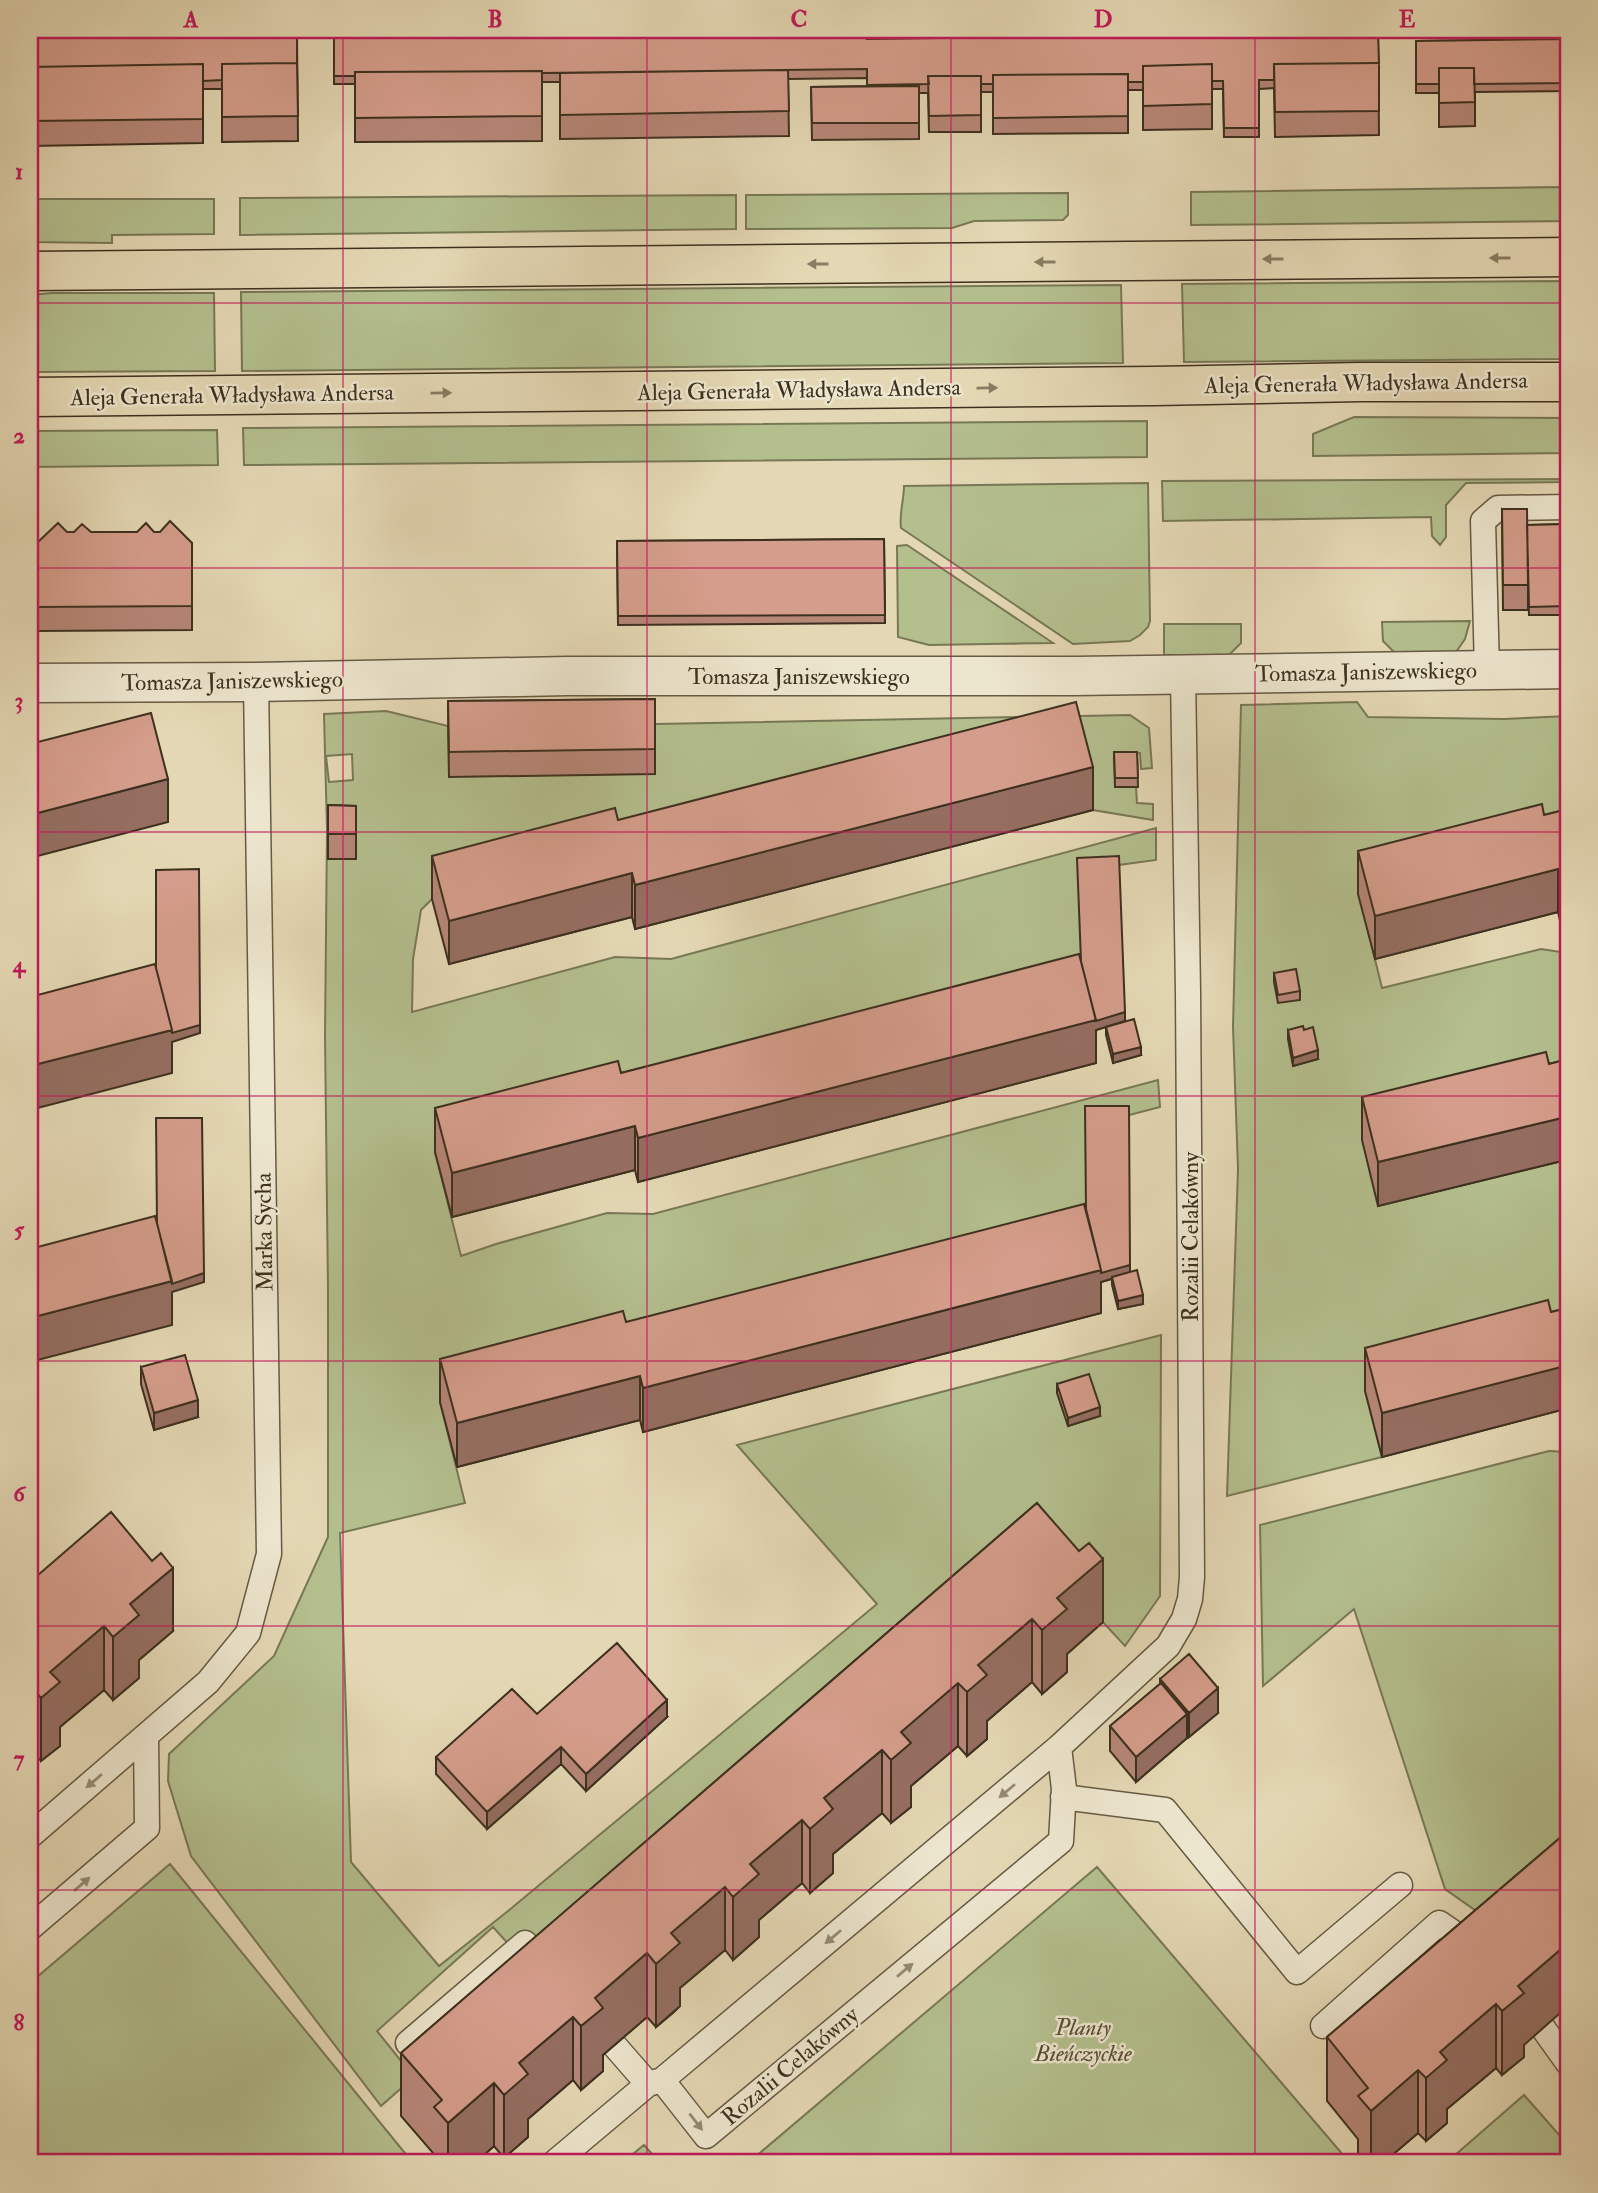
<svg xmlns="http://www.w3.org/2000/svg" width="1598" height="2193" viewBox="0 0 1598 2193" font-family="'IM FELL Double Pica',serif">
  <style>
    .green { fill: #b4bf8e; stroke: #787856; stroke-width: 2; fill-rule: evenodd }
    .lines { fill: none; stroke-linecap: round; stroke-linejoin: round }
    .lane-casing { stroke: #675a44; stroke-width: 27 }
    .street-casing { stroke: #675a44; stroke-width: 41 }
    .primary-casing { stroke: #3d301f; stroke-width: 41 }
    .lane { stroke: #ede6ce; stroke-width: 24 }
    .street { stroke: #ede6ce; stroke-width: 38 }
    .primary { stroke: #e4d8b4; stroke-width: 38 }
    .wall { fill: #b78778; stroke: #3d301f; stroke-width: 2 }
    .shaded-wall { fill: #956e61; stroke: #3d301f; stroke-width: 2 }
    .building { fill: #d59d8b; stroke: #3d301f; stroke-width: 2 }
    .oneway { fill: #887c62 }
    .oneway2 { fill: #958b76 }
    .grid { fill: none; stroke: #c2185b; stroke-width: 2; stroke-opacity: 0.55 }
    .labels { text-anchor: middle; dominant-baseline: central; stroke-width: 5; stroke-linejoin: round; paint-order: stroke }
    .street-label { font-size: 23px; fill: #3d301f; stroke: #ede6ce }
    .park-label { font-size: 23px; font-style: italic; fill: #554d35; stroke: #ede6ce }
    .neatline { fill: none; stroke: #c2185b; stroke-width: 2.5 }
    .grid-label { font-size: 23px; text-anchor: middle; font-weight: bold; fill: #c2185b }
  </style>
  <rect width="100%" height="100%" fill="#e4d8b4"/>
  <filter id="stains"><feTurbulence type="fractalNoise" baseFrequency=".00286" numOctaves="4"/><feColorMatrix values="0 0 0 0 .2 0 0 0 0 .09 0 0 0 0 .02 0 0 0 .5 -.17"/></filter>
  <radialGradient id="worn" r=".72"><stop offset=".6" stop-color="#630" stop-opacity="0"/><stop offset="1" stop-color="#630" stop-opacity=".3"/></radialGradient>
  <path class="green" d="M1568,187V221L1191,225V192Z
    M1068,193V215L1063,220L974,221L952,228L746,229V195Z
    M736,195V229L240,235V198Z
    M30,199H214V234L112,235V243L30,242Z
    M1568,281V359L1184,362L1182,284Z
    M1121,285L1123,363L242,371L241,292Z
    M52,293H214L215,371L30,372V295Z
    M1354,417L1568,418V453L1313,456V434Z
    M1147,421V457L244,465L243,428Z
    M217,430L218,465L30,467V431Z
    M1568,479V482L1466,483L1446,505V537L1440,545L1432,536L1431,517L1163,521L1162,481Z
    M1148,483L1150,621L1148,627L1140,635L1130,641L1073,644L901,528C899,514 904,500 904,486Z
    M907,545L1053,643L929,645L898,637L897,546Z
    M1470,621L1465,639L1456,652L1395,653L1383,641L1382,622Z
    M1164,624H1241V643L1229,655H1164Z
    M1357,702L1368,717L1504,719L1568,716V852L1359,894L1382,988L1541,949L1568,953V1102L1518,1171L1562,1161L1565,1173L1568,1172V1352L1366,1391L1382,1457L1227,1496L1238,1169L1233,1027L1241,705Z
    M386,711L448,726L449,776L655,724L1130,715L1149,728L1152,768L1141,769L1140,753L1125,754L1115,758V786L1136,787L1137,803L1153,804V820L1093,810L1077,746L432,899L421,910L413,959L412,1012L615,957L671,959L1156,828V860L1119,865L1083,1011L435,1152L461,1256L496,1244L607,1213L653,1214L1158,1080L1160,1107L1129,1115L1086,1253L440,1402L465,1503L340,1533L351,1862L439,1966L508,1911L877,1604L737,1445L1161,1335L1160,1596L1125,1646L1089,1607L560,1970L512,1948L493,1927L377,2031L414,2077L381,2106L191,1856L168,1781L169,1754L274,1656L328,1537V1290L325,1036L327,829L324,714ZM352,754L353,780L329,782L326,756Z
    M1549,1451L1568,1452V1887L1499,1927L1445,1889L1354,1609L1263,1686L1260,1525Z
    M170,1864L413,2163H30V1983Z
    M1097,1867L1350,2163H748Z
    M1524,2095L1568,2145V2163H1446Z
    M644,2145L660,2163H622Z"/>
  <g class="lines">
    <defs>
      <path id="lane" d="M1487,670L1483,521L1498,508L1568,507
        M1059,1747L1064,1789L1061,1841L706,2136L662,2080L1059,1747L1155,1658L1168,1646L1184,1619L1190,1599L1192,1577L1188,992L1183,675
        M1063,1797L1165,1810L1297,1972L1400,1885
        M30,1836L208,1682L248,1633L269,1554L256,682
        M30,1928L147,1828L146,1736
        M1323,2026L1439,1923L1477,1949
        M1543,2028L1568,2063
        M408,2043L525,1943L548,1969
        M614,2045L648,2084
        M554,2163L648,2084L662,2080"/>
      <path id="street" d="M30,683L256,682L568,676H1075L1568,669"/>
      <path id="primary" d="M30,271L1568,257
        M30,397L1155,386L1361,382H1568"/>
    </defs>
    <use href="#lane" class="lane-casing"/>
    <use href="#street" class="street-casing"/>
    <use href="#primary" class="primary-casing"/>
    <use href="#lane" class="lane"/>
    <use href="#street" class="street"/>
    <use href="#primary" class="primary"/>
  </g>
  <path class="wall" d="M297,32L298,141L222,142V89H203V143L30,146V35Z
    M1378,32L1379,135L1275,137L1274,88L1259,89V137H1224L1223,89H1212V129L1143,130V90H1128V133L993,134V92H981V132H929L928,93H919V139L812,140L811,87L867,86V78L788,79L789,136L560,139V82H542V141L355,142V84H334V35L867,39Z
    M1568,39V91L1475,92V126L1439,127V93H1416V41Z
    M1502,509L1527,525L1568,524V615H1529L1528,586V610H1503Z
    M67,532H154L192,543V630L37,631L36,544Z
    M884,539L885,623L618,625L617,541Z
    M655,699V774L449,777L448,701Z
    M1114,752H1137L1138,787H1115Z
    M328,805L356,806V859H328Z
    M1568,809V923L1561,925L1558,912L1375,959L1358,894V851L1544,815Z
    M1093,810L635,929L632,917L449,964L432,899V856L618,820Z
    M1081,959L1125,1021L1111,1025L1141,1055L1113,1063L1106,1035V1027L1096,1030V1063L638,1182L635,1170L452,1217L435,1152V1108L621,1073Z
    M1274,973L1300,991V1000L1278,1003L1274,982Z
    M1288,1030L1318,1059L1293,1066L1288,1039Z
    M1568,1059V1172L1565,1173L1562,1161L1378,1206L1362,1140V1097L1549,1064Z
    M1130,1272L1143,1304L1118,1309L1112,1285V1279L1101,1282V1313L643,1432L640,1420L457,1467L440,1402V1359L626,1322Z
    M1568,1308V1421L1565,1409L1382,1457L1365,1391V1348L1551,1312Z
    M141,1367L198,1417L154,1430L141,1384Z
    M1057,1384L1100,1416L1068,1426L1057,1393Z
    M1037,1503L1103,1622L1067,1654V1672L1042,1694L1032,1682L987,1721V1739L967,1756L958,1746L911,1786V1807L891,1823L882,1813L833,1854V1873L810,1893L802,1883L759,1920V1937L733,1960L725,1950L680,1988V2006L673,2013L656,2027L647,2017L603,2055V2071L581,2090L573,2080L528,2119V2137L504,2158L494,2146L475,2163H434V2154L401,2116V2053Z
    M30,1582L173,1631L139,1660V1678L113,1700L104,1690L60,1727V1746L41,1761L32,1751Z
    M1160,1679L1218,1713L1189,1737L1187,1735V1738L1136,1782L1110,1751V1726L1160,1684Z
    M537,1714L667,1717L586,1791L561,1764L487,1829L436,1774V1757Z
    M1568,1831L1524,2045V2057L1502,2075L1496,2068L1447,2109V2123L1426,2141L1418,2133L1383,2163H1362L1358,2159V2139L1327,2101V2037Z"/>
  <path class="shaded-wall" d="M1093,767V810L635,929V885Z
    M168,779V822L30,858V815Z
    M1558,869V912L1375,959V916Z
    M632,873V917L449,964V921Z
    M1568,879V923L1561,925V881Z
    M1125,1012V1021L1096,1030V1063L638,1182V1138Z
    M200,1025V1033L172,1042V1073L30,1110V1066L172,1030Z
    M1141,1047V1055L1113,1063V1054Z
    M1318,1050V1059L1293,1066V1058Z
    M1562,1118V1161L1378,1206V1162Z
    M635,1126V1170L452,1217V1173Z
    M1568,1129V1172L1565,1173V1130Z
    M1130,1265V1273L1101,1282V1313L643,1432V1388L1101,1270Z
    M204,1273V1282L172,1292V1325L30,1362V1318Z
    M1143,1295V1304L1118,1309V1301Z
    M1565,1366V1409L1382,1457V1413Z
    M640,1376V1420L457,1467V1423Z
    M198,1400V1417L154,1430V1413Z
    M1100,1407V1416L1068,1426V1418Z
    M1103,1559V1622L1067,1654V1672L1042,1694V1630L1057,1598Z
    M173,1568V1631L139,1660V1678L113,1700V1637L130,1604Z
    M1032,1619V1682L987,1721V1739L967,1756V1692L978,1665Z
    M104,1626V1690L60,1727V1746L41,1761V1698L50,1672Z
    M958,1683V1746L911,1786V1807L891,1823V1760L901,1732Z
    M32,1687V1751L30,1753V1690Z
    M1218,1688V1713L1189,1737V1713Z
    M667,1700V1717L586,1791V1774Z
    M1187,1714V1738L1136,1782V1757Z
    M561,1747V1764L487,1829V1812Z
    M882,1750V1813L833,1854V1873L810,1893V1829L824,1798Z
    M802,1820V1883L759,1920V1937L733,1960V1897L750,1864Z
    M725,1887V1950L680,1988V2006L656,2027V1964L671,1933Z
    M1568,1943V2006L1524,2045V2057L1502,2075V2011L1518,1986Z
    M647,1953V2017L603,2055V2071L581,2090V2026L595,1998Z
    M1496,2004V2068L1447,2109V2123L1426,2141V2078L1440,2052Z
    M573,2017V2080L528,2119V2137L504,2158V2095L519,2063Z
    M1418,2070V2133L1383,2163H1371V2111Z
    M494,2083V2146L475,2163H448V2123Z"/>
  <path class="building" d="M746,30H867V39L1378,32L1379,63L1274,64V80H1259V128H1224L1223,81H1212V64L1143,66V82H1128V74L993,75V84H981V76H928L929,84L867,85V69L542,73V71L355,72V76H334V35Z
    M297,32V63L222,64V80L203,81V64L30,67V35Z
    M1568,39V83L1474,84V68H1439V84H1416V41Z
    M297,63L298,116L222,117V64Z
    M1379,63V111L1275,112L1274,64Z
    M203,64V119L30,121V67Z
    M1212,64V104L1143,106V66Z
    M1439,68H1474L1475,102L1439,103Z
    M788,70L789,111L560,115V73Z
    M542,71V116L355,118V72Z
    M1128,74V116L993,118V75Z
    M928,76H981V115L929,116Z
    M919,86V123H812L811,87Z
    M1502,509H1527L1528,585H1503Z
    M170,521L192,543V606L37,607L36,544L58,523L67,532H74L82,524L91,532H137L146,523L154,532H160Z
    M1568,524V606L1529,607L1527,525Z
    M884,539L885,615L618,616L617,541Z
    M655,699V749L449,752L448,701Z
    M1076,702L1093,767L635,885L632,873L449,921L432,856L615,808L618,820Z
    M151,713L168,779L30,815V744Z
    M1114,752H1137L1138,778H1115Z
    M1542,804L1544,815L1568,809V879L1561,881L1558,869L1375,916L1358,851Z
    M328,805L356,806V834H328Z
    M1119,856L1125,1012L1096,1021L1081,961L1077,858Z
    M199,869L200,1025L172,1033V1030L156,968V870Z
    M1079,954L1096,1020L638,1138L635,1126L452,1173L435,1108L618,1061L621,1073Z
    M155,964L172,1030L30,1066V997Z
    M1296,969L1300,991L1278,995L1274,973Z
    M1134,1019L1141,1047L1113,1054L1106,1027Z
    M1303,1026L1304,1030L1313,1027L1318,1050L1293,1058L1288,1030Z
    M1546,1052L1549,1064L1568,1059V1129L1565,1130L1562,1118L1378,1162L1362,1097Z
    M1085,1106H1129L1130,1265L1101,1273V1270L1086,1209Z
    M156,1118H202L204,1273L172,1284L157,1223Z
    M1084,1204L1101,1270L643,1388L640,1376L457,1423L440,1359L623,1311L626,1322Z
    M155,1216L172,1281L30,1318V1249Z
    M1137,1270L1143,1295L1118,1301L1112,1277Z
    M1548,1300L1551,1312L1568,1308V1378L1565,1366L1382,1413L1365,1348Z
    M185,1355L198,1400L154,1413L141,1367Z
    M1089,1374L1100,1407L1068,1418L1057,1384Z
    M1037,1503L1079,1551L1089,1543L1103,1559L1057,1598L1067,1609L1042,1630L1032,1619L978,1665L987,1675L967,1692L958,1683L901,1732L911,1743L891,1760L882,1750L824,1798L833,1809L810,1829L802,1820L750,1864L759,1874L733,1897L725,1887L671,1933L680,1943L673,1949L656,1964L647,1953L595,1998L603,2008L581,2026L573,2017L519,2063L528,2074L504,2095L494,2083L448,2123L434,2107L442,2100L401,2053Z
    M111,1512L152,1561L161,1553L173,1568L130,1604L139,1615L113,1637L104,1626L50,1672L60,1682L41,1698L32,1687L30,1690V1582Z
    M617,1643L667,1700L586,1774L561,1747L487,1812L436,1757L512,1689L537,1714Z
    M1189,1654L1218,1688L1189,1713L1160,1679Z
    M1161,1683L1187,1714L1136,1757L1110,1726Z
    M1568,1831V1943L1518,1986L1524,1993L1502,2011L1496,2004L1440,2052L1447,2060L1426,2078L1418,2070L1371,2111L1358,2096L1368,2088L1327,2037Z"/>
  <defs><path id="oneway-solid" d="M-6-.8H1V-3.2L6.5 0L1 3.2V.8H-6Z" transform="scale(1.75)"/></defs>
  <g class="oneway">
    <use href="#oneway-solid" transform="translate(1500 258) rotate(180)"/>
    <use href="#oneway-solid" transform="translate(1273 259) rotate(180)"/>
    <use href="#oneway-solid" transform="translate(1045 262) rotate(180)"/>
    <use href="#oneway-solid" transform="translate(818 264) rotate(180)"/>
    <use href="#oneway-solid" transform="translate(987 388) rotate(-1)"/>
    <use href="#oneway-solid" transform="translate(441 393) rotate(-1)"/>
  </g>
  <g class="oneway2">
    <use href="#oneway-solid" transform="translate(94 1781) rotate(139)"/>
    <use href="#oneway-solid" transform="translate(1007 1791) rotate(140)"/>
    <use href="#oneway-solid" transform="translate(82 1884) rotate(-41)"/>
    <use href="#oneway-solid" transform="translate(833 1937) rotate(140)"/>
    <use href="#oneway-solid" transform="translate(905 1970) rotate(-40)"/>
    <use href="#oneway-solid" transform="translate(696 2122) rotate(52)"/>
  </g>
  <path class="grid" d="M343,30V2163M647,30V2163M951,30V2163M1255,30V2163M30,303H1568M30,568H1568M30,832H1568M30,1096H1568M30,1361H1568M30,1626H1568M30,1890H1568"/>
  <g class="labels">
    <g class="street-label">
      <text transform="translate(1366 383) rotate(-1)">Aleja Generała Władysława Andersa</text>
      <text transform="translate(799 390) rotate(-1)">Aleja Generała Władysława Andersa</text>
      <text transform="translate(232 395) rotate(-1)">Aleja Generała Władysława Andersa</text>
      <text transform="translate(1366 672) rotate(-1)">Tomasza Janiszewskiego</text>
      <text x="799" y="676">Tomasza Janiszewskiego</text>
      <text transform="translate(232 681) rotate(-1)">Tomasza Janiszewskiego</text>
      <text transform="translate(264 1232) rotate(-91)">Marka Sycha</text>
      <text transform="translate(1190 1237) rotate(-90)">Rozalii Celakówny</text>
      <text transform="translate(790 2066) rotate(-40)">Rozalii Celakówny</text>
    </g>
    <g class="park-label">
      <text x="1083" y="2027">Planty<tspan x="1083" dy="26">Bieńczyckie</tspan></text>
    </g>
  </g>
  <rect width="1598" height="2193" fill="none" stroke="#e4d8b4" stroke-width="77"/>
  <rect x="38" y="38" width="1522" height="2116" class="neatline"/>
  <g class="grid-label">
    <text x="191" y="27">A</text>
    <text x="495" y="27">B</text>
    <text x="799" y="27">C</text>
    <text x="1103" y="27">D</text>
    <text x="1407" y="27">E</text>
    <text x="19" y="179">1</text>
    <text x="19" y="443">2</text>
    <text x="19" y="708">3</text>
    <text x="19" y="972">4</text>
    <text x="19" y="1237">5</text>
    <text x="19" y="1501">6</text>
    <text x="19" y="1766">7</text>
    <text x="19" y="2030">8</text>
  </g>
  <rect width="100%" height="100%" filter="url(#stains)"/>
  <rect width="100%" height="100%" fill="url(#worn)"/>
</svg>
